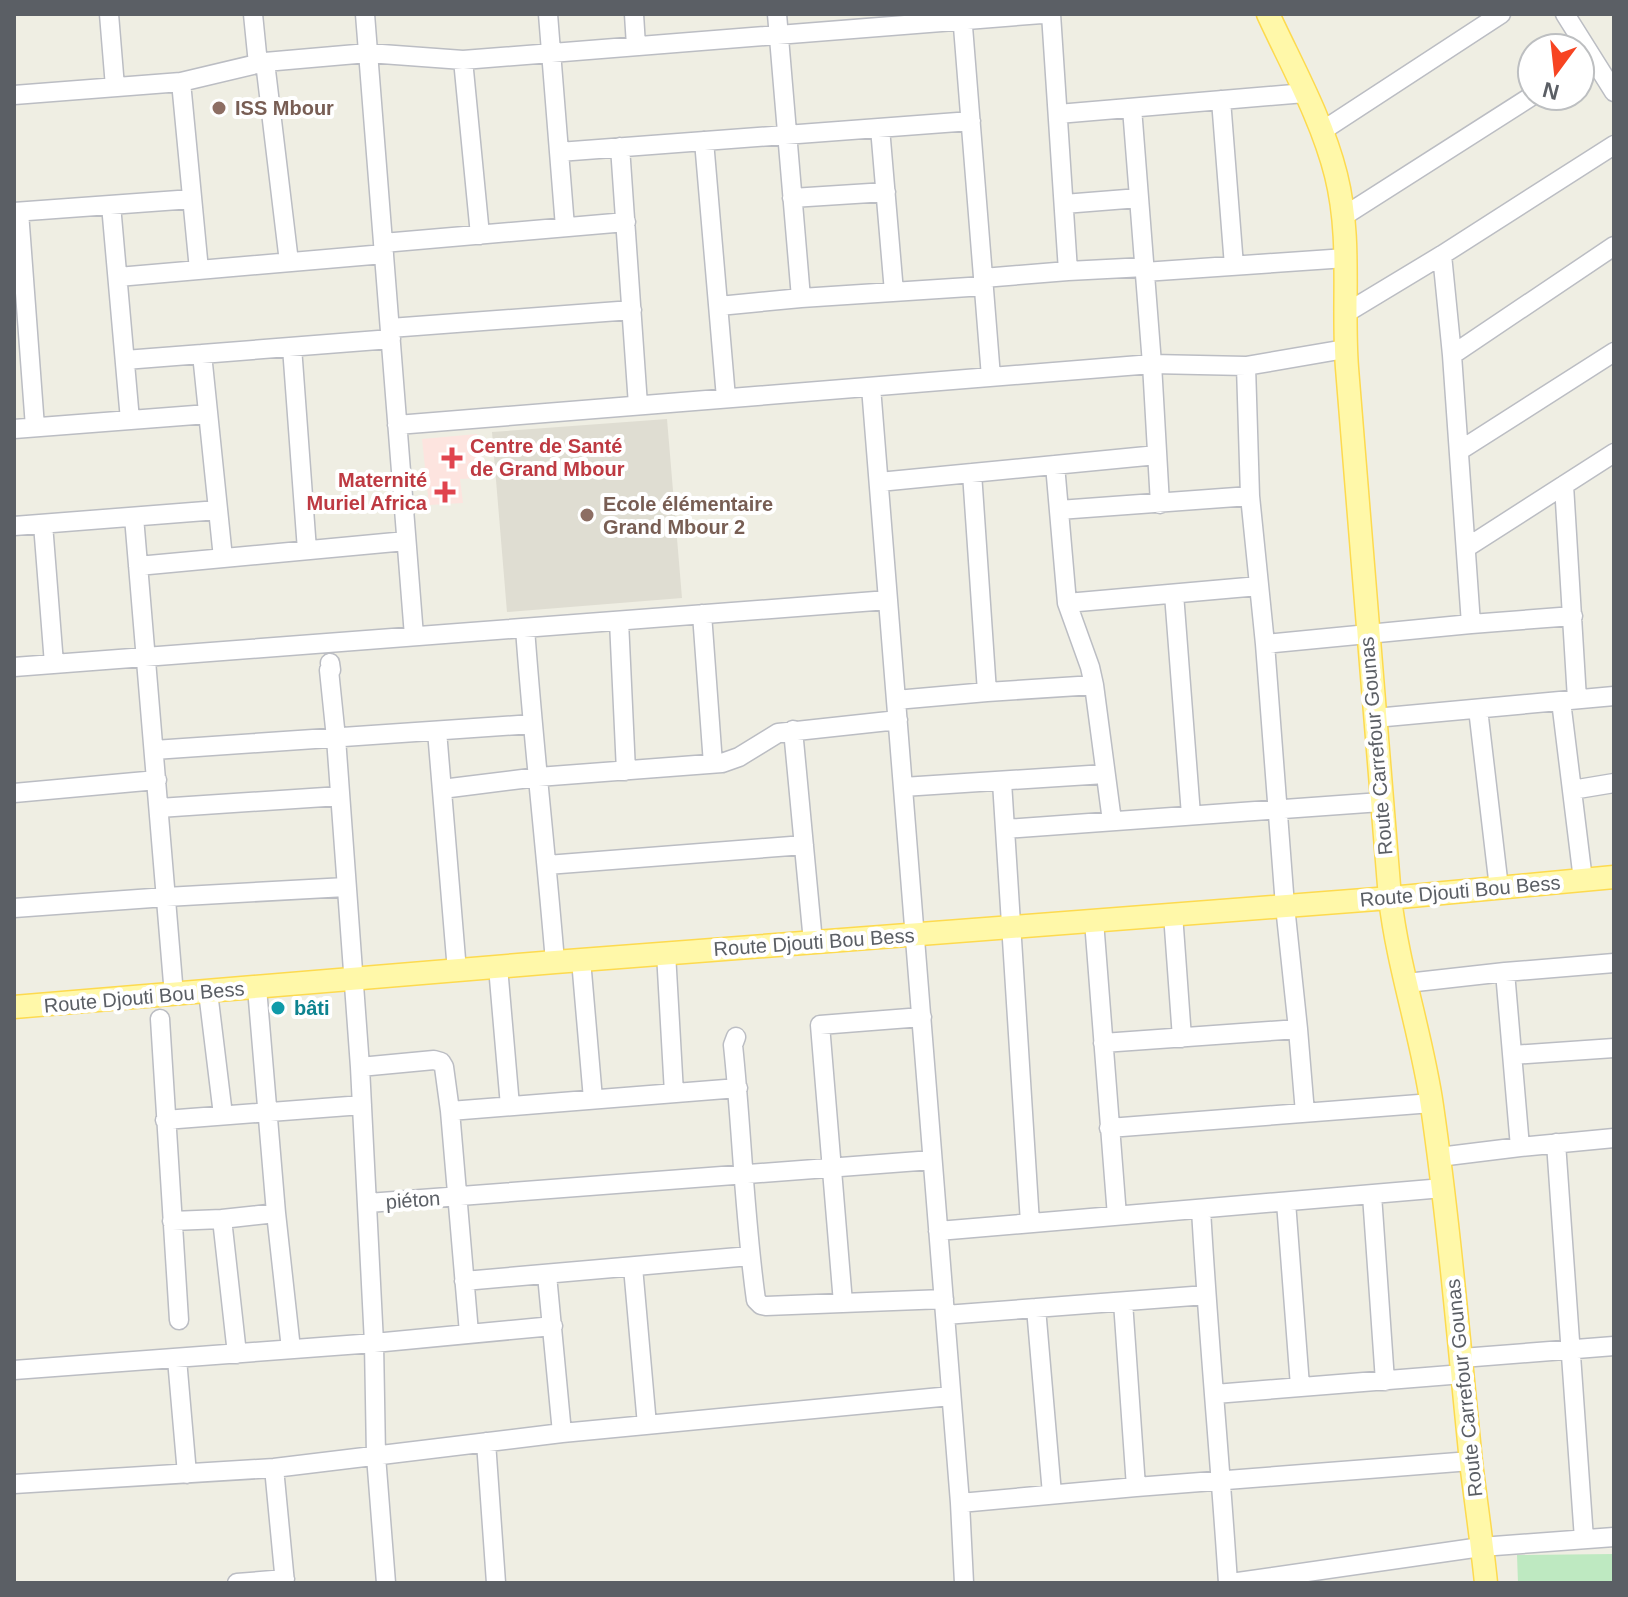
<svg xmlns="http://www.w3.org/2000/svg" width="1628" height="1597" viewBox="0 0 1628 1597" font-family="Helvetica,sans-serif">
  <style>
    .education { fill: #dfddd2 }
    .medical { fill: #fde4df }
    .green { fill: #bee9c1 }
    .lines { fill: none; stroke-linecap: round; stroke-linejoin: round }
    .minor-casing { stroke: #bbbdc3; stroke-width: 21 }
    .major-casing { stroke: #fdda4f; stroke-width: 25 }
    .minor { stroke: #fff; stroke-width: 18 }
    .major { stroke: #fff8a9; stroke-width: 22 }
    .education-dot { fill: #8d6e63; stroke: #fff; stroke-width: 3 }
    .health-dot { fill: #e0444e; stroke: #fff; stroke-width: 3 }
    .culture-dot { fill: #0f9aa8; stroke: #fff; stroke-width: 3 }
    .labels { text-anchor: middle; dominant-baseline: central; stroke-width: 8; stroke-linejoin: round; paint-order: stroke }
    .education-label { font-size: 20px; font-weight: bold; fill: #785e54; stroke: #fff; text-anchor: start }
    .health-label { font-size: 20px; font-weight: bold; fill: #be3a42; stroke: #fff; text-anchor: start }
    .street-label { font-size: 20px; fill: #5b5f65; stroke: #fff }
    .culture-label { font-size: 20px; font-weight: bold; fill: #0d838f; stroke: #fff; text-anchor: start }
  </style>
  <rect width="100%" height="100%" fill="#efeee3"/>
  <path class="education" d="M667,419L682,598L507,612L492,432Z"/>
  <path class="medical" d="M477,434L480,478L460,479L463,503L429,505L422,439Z"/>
  <path class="green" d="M1614,1554V1583H1518L1517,1555Z"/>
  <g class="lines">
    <defs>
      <path id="minor" d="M109,14L115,87
        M253,14L258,64
        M365,14L414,636
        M548,14L565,227
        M634,14L636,46
        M777,14L801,298
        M962,14L991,377
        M1051,14L1068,271
        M1565,14L1614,92
        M463,60L480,235
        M265,62L289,262
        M181,82L199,270
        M14,95L181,82L265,62L368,53L463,60L1042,14
        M1221,100L1234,266
        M1132,108L1152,364L1160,504
        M1058,114L1305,93
        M880,128L894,292
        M1322,131L1501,14
        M704,141L726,398
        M620,147L638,405
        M559,152L971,121
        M792,198L886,192
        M1064,204L1139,198
        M111,205L130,420
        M14,212L192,199
        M19,212L35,427
        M1344,216L1532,96
        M383,243L626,222
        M1442,255L1452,355L1471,624
        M1144,272L1346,258
        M118,277L384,254
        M983,278L1068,271L1145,267
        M719,306L801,298L984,286
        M1346,313L1442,255L1614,145
        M390,328L632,310
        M292,347L307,550
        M202,354L223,558
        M1452,355L1614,246
        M125,360L391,339
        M1246,366L1250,496L1265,644L1285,906L1298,1029L1305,1113
        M871,387L960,1503L964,1583
        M397,425L1152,364L1246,366L1345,349
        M14,429L208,414
        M1459,451L1614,352
        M1055,465L1067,603L1090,667L1094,685L1112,821
        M972,473L987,692
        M879,482L1157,455
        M1564,485L1577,699
        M1059,510L1250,496
        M134,517L174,995
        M43,524L54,664
        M14,526L218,510
        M1466,548L1614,453
        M138,566L406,541
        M1174,594L1191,815
        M1067,603L1259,586
        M702,614L713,764
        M619,621L626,771
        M525,628C533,740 546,851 555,962
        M1265,644L1471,624L1573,616
        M330,663L331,670H329L336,738L360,1067L374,1343L376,1456L386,1583
        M14,667L888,600
        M896,700L987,692L1094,685
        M1561,701L1583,880
        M1478,709L1499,888
        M1375,718L1614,696
        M793,730L813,942
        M437,731L457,971
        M154,750L532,724
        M1002,782L1030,1223
        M903,787L1105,774
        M442,789L538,777L722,763L739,757L778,733L898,720
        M1572,790L1614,783
        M14,793L157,780
        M159,808L340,796
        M1005,829L1381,802
        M547,865L804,845
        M14,908L166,897L346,887
        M1173,914L1182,1038
        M1094,921L1117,1216
        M666,953L674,1093
        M581,960L593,1099
        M498,967L510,1106
        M1505,972L1520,1147
        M1407,983L1505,972L1614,963
        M257,988L276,1213L291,1349
        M208,992L223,1115
        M160,1019L179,1320
        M736,1037L733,1045C742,1130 744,1215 756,1300L761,1305L766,1306L944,1299
        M1103,1043L1298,1029
        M1513,1055L1614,1048
        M360,1067L434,1060L441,1062L444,1067L450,1111L469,1333
        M450,1111L738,1088
        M165,1120L362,1105
        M1109,1128L1432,1103
        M1556,1143L1584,1539
        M1439,1157L1520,1147L1614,1138
        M1372,1195L1385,1381
        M1286,1202L1300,1386
        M368,1203L932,1160
        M1201,1209C1208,1334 1220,1458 1228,1583
        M222,1219L237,1354
        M172,1221L222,1219L276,1213
        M938,1231L1443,1188
        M633,1267L647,1425
        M547,1275L562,1433
        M464,1281L750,1256
        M1123,1302L1136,1487
        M843,1303L820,1025L922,1017
        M1036,1308L1052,1494
        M945,1315L1206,1295
        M1462,1358L1614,1346
        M177,1359L187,1474
        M14,1370L374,1343L553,1326
        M1215,1394L1463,1374
        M486,1442L496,1583
        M274,1468L285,1583
        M14,1484L274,1468L562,1433L951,1396
        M960,1503L1136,1487L1471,1461
        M237,1583L285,1579
        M1231,1583L1481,1547L1614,1537"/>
      <path id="major" d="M1268,14C1292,66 1322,119 1336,175C1352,239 1342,303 1347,368C1361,544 1374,721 1390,898C1398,968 1422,1036 1432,1106C1449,1224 1459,1343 1471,1462C1476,1503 1482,1543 1486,1583
        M14,1007L555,962L1390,898L1614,877"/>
    </defs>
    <use href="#minor" class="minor-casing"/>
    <use href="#major" class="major-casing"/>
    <use href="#minor" class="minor"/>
    <use href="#major" class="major"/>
  </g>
  <g class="education-dot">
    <circle cx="219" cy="108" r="8"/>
    <circle cx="587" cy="515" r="8"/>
  </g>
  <g class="health-dot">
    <path d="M448 446h8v8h8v8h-8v8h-8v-8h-8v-8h8z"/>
    <path d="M441 480h8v8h8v8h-8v8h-8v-8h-8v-8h8z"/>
  </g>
  <circle class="culture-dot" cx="278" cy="1008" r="8"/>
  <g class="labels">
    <g class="education-label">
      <text x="235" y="108">ISS Mbour</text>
      <text x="603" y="504">Ecole élémentaire<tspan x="603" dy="23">Grand Mbour 2</tspan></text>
    </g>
    <g class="health-label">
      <text x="470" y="446">Centre de Santé<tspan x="470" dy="23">de Grand Mbour</tspan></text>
      <text x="427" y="480" text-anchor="end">Maternité<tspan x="427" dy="23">Muriel Africa</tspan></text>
    </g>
    <g class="street-label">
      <text transform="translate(1376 746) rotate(-95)">Route Carrefour Gounas</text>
      <text transform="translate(1460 891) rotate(-5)">Route Djouti Bou Bess</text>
      <text transform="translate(814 942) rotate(-4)">Route Djouti Bou Bess</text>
      <text transform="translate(144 997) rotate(-5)">Route Djouti Bou Bess</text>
      <text transform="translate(413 1200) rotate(-4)">piéton</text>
      <text transform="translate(1464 1388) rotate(-96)">Route Carrefour Gounas</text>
    </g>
    <g class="culture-label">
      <text x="294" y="1008">bâti</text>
    </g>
  </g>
  <rect width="1628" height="1597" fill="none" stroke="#5b5f65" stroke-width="32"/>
  <g transform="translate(1556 72) rotate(195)"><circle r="38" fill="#ffffff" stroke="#bdbfc1" stroke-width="2"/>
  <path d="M0-6L14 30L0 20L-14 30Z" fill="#f74422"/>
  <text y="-12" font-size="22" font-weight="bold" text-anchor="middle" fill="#5b5f65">N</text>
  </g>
</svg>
